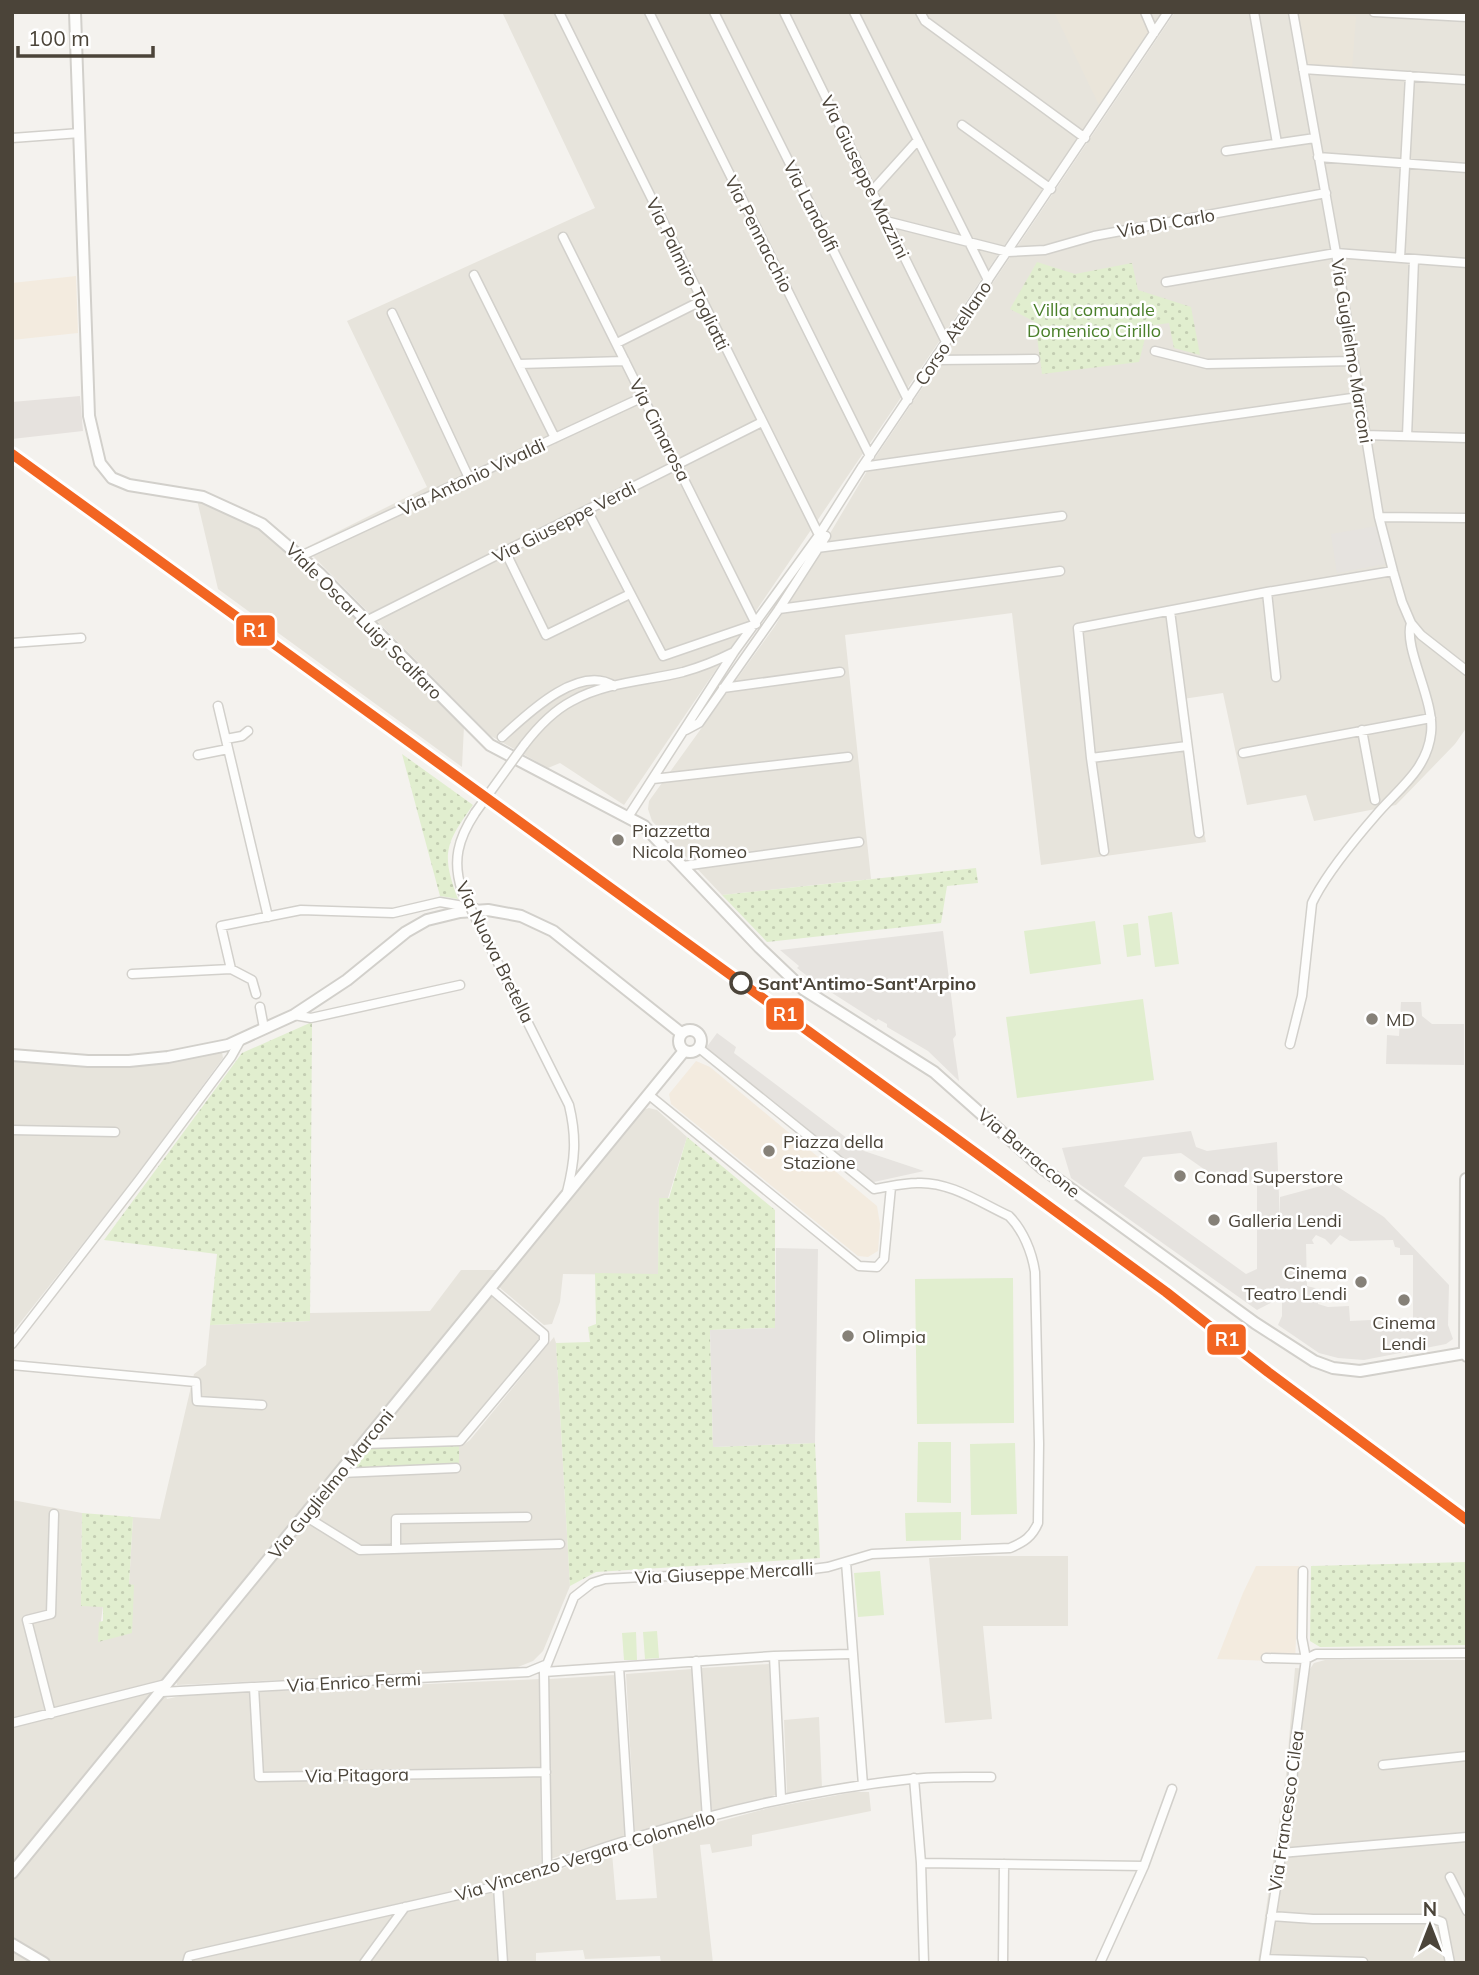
<svg xmlns="http://www.w3.org/2000/svg" width="1479" height="1975" viewBox="0 0 1479 1975" font-family="Mulish,sans-serif">
  <style>
    .residential { fill: #e7e4dc }
    .commercial { fill: #f3ebdf }
    .industrial { fill: #e6e2de }
    .education { fill: #eae5da }
    .grass { fill: url(#grass-dots) }
    .pitch { fill: #e1eecf }
    .parking { fill: #e6e3df; fill-rule: evenodd }
    .lines { fill: none; stroke-linecap: round; stroke-linejoin: round }
    .minor-casing { stroke: #d2d0cb; stroke-width: 11 }
    .tertiary-casing { stroke: #d2d0cb; stroke-width: 14 }
    .minor { stroke: #fdfdfc; stroke-width: 8 }
    .tertiary { stroke: #fdfdfc; stroke-width: 10 }
    .minor-bridge-casing { stroke: #d2d0cb; stroke-width: 11; stroke-linecap: butt }
    .minor-bridge { stroke: #fdfdfc; stroke-width: 8 }
    .rail-1-casing { stroke: #fff; stroke-width: 16 }
    .rail-1 { stroke: #f26522; stroke-width: 10 }
    .poi-dot { fill: #868178; stroke: #fff; stroke-width: 2.5 }
    .stop-dot { fill: #fff; stroke: #4b4439; stroke-width: 3.5 }
    .labels { text-anchor: middle; dominant-baseline: central; stroke-width: 5; stroke-linejoin: round; paint-order: stroke }
    .street-label { font-size: 18px; fill: #4b4439; stroke: #fff }
    .park-label { font-size: 18px; fill: #4a7f2a; stroke: #fff }
    .poi-label { font-size: 18px; fill: #4b4439; stroke: #fff; text-anchor: start }
    .stop-label { font-size: 18px; font-weight: bold; fill: #4b4439; stroke: #fff; text-anchor: start }
    .line-badge { stroke: #fff; stroke-width: 2.5 }
    .badge-label { font-size: 19px; text-anchor: middle; font-weight: bold; fill: #fff }
  </style>
  <defs>
    <pattern id="grass-dots" width="8" height="8" patternUnits="userSpaceOnUse" patternTransform="scale(1.75)"><rect width="8" height="8" fill="#e1eecf"/><path d="M2 2h.1M6 6h.1" fill="none" stroke="#c3cdb2" stroke-width="1.8" stroke-linecap="round"/></pattern>
  </defs>
  <rect width="100%" height="100%" fill="#f4f2ee"/>
  <path class="residential" d="M502,12H1163L624,805L560,763L548,768L491,736L305,548L427,487L347,321L595,208Z
    M1175,12H1467V727L1455,744L1396,805L1314,821L1306,795L1247,805L1223,693L1183,699L1188,746L1206,842L1041,865L1012,613L845,635L871,879L722,895L652,821L648,809L649,801L775,626L873,461Z
    M197,500L260,527L314,574L464,726L462,767L218,589Z
    M222,1052L223,1058L133,1180L12,1333V1061L116,1068L159,1064Z
    M649,1108L657,1110L687,1137L668,1198H659L658,1275L563,1274L560,1302L552,1324L544,1325L499,1287L643,1110Z
    M461,1270H498L161,1683L167,1699L185,1695L540,1679L541,1875L612,1853L616,1900L657,1898L652,1840L769,1808L854,1792H869L871,1811L752,1835V1846L712,1853L710,1844L700,1845L713,1963H661L660,1956L585,1959L583,1950L536,1953V1963H12V1500L82,1513L81,1606H103L98,1642L134,1585H129L133,1517L160,1519L194,1374L206,1365L210,1325L310,1321V1313L430,1311Z
    M491,1296L541,1337L540,1342L459,1436L376,1439Z
    M554,1337L556,1343L570,1586L543,1651L533,1661L513,1669L177,1685L176,1681L344,1476L459,1471V1443L463,1445L470,1440Z
    M975,1556H1068V1626H983L992,1719L945,1723L929,1558Z
    M1325,1660H1467V1963H1258L1286,1775L1295,1668L1310,1669L1314,1663Z
    M769,1664L776,1795L711,1813L701,1668Z
    M692,1669L702,1814L635,1834L626,1674Z
    M615,1675L625,1836L550,1859L549,1679Z
    M819,1717L822,1788L787,1794L784,1720Z"/>
  <path class="commercial" d="M76,276L78,333L12,340V283Z
    M696,1061L710,1067L877,1206L880,1224L878,1251L868,1257L858,1256L671,1104L669,1094Z
    M1256,1566H1299L1295,1662L1217,1659L1243,1593Z"/>
  <path class="industrial" d="M80,396L83,431L12,439V402Z"/>
  <path class="education" d="M1054,12H1139L1148,32L1099,105Z
    M1302,12L1356,16L1352,69L1307,66L1297,15Z"/>
  <path class="grass" d="M1037,262L1075,274L1132,263L1138,290L1191,307L1200,355L1174,348L1169,323L1148,326L1139,362L1042,374L1035,322L1010,309Z
    M402,754L473,805C445,844 441,854 458,899L440,896Z
    M976,868L978,883L947,886L941,923L767,942L722,895Z
    M312,1022L310,1321L210,1325L217,1254L104,1240L242,1053Z
    M687,1137L775,1210V1328L710,1330L713,1447L815,1443L820,1558L596,1572L570,1586L556,1343L590,1342L588,1327L596,1324L595,1273L658,1274L659,1198H669Z
    M459,1443V1465L346,1470L368,1446Z
    M82,1513L133,1517L129,1584L134,1585L132,1633L98,1642L99,1622L103,1621V1607L81,1606Z
    M1467,1562V1645L1320,1647L1310,1641L1311,1566Z"/>
  <path class="pitch" d="M1172,912L1179,964L1155,967L1148,916Z
    M1095,921L1101,964L1030,974L1024,931Z
    M1138,923L1141,955L1127,957L1123,925Z
    M1143,999L1154,1080L1017,1098L1006,1017Z
    M1013,1278L1014,1423L917,1424L915,1279Z
    M918,1442H951V1503L917,1502Z
    M1015,1443L1017,1514L971,1515L970,1444Z
    M961,1512V1540L906,1541L905,1513Z
    M880,1571L884,1615L858,1617L854,1573Z
    M657,1631L659,1658L645,1659L643,1632Z
    M636,1632L637,1660H624L622,1633Z"/>
  <path class="parking" d="M1377,526L1385,564L1337,573L1331,534Z
    M943,931L956,1035L953,1039L959,1081L928,1051L887,1027V1024L878,1019L876,1021L815,982L797,968L799,966L780,950Z
    M1401,1002H1421L1422,1016L1432,1024H1464V1065L1386,1064L1387,1035L1399,1036Z
    M717,1033L736,1047L734,1053L864,1151L924,1171L874,1182L864,1177L706,1048Z
    M1191,1131L1196,1147L1207,1151L1277,1142L1280,1225V1197L1332,1183L1384,1217L1449,1285L1448,1325L1453,1339L1446,1344L1364,1360L1338,1358L1319,1353L1278,1325L1282,1316V1297L1257,1310L1071,1178L1062,1148ZM1181,1153L1221,1181L1257,1182V1269L1246,1274L1124,1186L1143,1157ZM1316,1235L1325,1239L1331,1245L1340,1235L1350,1241L1393,1240L1395,1247L1400,1248V1255H1413V1318L1350,1321L1349,1306L1328,1307L1318,1304L1319,1289L1307,1286L1306,1244H1314L1312,1240Z
    M776,1248L818,1249L815,1443L713,1447L710,1330L775,1328Z"/>
  <g class="lines">
    <defs>
      <path id="minor" d="M559,12L819,535L826,536L779,609L699,723L686,730
        M649,12L870,456
        M714,12L908,400
        M784,12L946,342
        M854,12L988,280
        M920,12L925,21L1085,138
        M1145,12L1154,33
        M1254,12L1277,143
        M1293,12L1336,253L1379,517L1393,571L1402,602L1411,623L1421,635L1467,671
        M1374,12L1467,17
        M1303,69L1467,80
        M962,125L1051,189
        M12,138L80,133
        M1226,151L1315,138
        M1318,157L1467,168
        M872,191L918,140
        M886,221L1008,252L1045,250L1094,236L1326,193
        M563,237L756,624L663,656L587,510
        M1400,258L1410,76
        M474,275L555,438
        M1166,282L1336,253L1467,263
        M392,313L469,478
        M617,343L701,301
        M1155,351L1207,364L1353,361
        M934,360L1035,359
        M519,364L625,361
        M1365,435L1467,438
        M1407,436L1414,259
        M862,467L1359,397
        M1379,517L1467,518
        M817,548L1062,516
        M505,551L546,635L630,594
        M301,556L643,397
        M1267,592L1276,677
        M779,609L1060,571
        M1170,611L1199,833
        M366,621L762,422
        M12,643L81,638
        M723,688L840,672
        M218,706L268,917
        M1362,730L1375,800
        M502,737C526,715 579,663 614,686
        M226,739L242,736L248,731
        M524,745C537,728 553,711 572,701C606,682 646,681 683,672C701,667 718,660 734,652
        M1243,753L1431,718
        M198,755L228,749
        M1091,758L1187,746
        M653,779L848,757
        M628,817L734,652L819,535L862,467L1168,12
        M1104,851L1091,758L1078,628L1267,592L1393,571
        M683,866L859,842
        M462,891C452,861 458,839 475,813
        M477,921L569,1105C577,1138 575,1160 567,1192
        M132,974L231,969
        M256,994L252,980L231,969L221,926L301,910L393,913L440,902L475,908
        M260,1007L264,1028
        M294,1015L311,1018L460,985
        M1290,1044L1302,996L1312,903L1315,897C1329,871 1356,838 1376,815C1398,789 1427,770 1431,733C1435,700 1403,648 1411,623
        M649,1095L859,1266L877,1267L884,1259L891,1187
        M12,1130L115,1132
        M12,1344L139,1180L231,1057L241,1039
        M12,1365L196,1382L197,1401L262,1405
        M364,1444L460,1441L544,1341V1334L491,1289
        M341,1473L456,1468
        M305,1516L360,1550L560,1544
        M396,1549V1519L527,1517
        M846,1562L863,1785
        M774,1656L781,1798
        M1266,1658L1306,1659L1316,1654H1338L1467,1653
        M696,1661L707,1818
        M619,1667L630,1840
        M544,1672L774,1656L849,1654
        M254,1687L259,1777L546,1772
        M162,1692L528,1672L545,1665
        M51,1714L27,1620L51,1614L54,1514
        M12,1723L166,1684
        M1383,1765L1467,1756
        M914,1778L921,1863L924,1963
        M1281,1853L1467,1837
        M921,1863L1144,1866
        M547,1867L544,1672L574,1597L592,1583L605,1579L642,1577L790,1572L828,1567L872,1554L1010,1548C1024,1542 1032,1537 1038,1523L1039,1444L1035,1272C1032,1252 1023,1230 1009,1216C981,1203 949,1181 917,1183C903,1183 888,1187 874,1189L699,1048
        M1450,1877L1467,1911
        M498,1886L503,1963
        M1271,1916L1313,1919H1434L1442,1922L1450,1963
        M1265,1959L1363,1962
        M187,1963L189,1956L498,1886C630,1834 770,1794 911,1779C937,1776 965,1777 991,1777
        M364,1963L405,1907
        M1003,1963L1004,1864
        M1100,1963L1144,1866L1172,1789
        M1264,1963L1292,1786L1295,1741L1306,1659L1302,1638L1303,1571"/>
      <path id="tertiary" d="M75,12L89,416L100,463L112,478L129,485L203,497L262,524L319,573L490,745L644,826L760,948L803,989L934,1072L1042,1168L1255,1323L1314,1361L1333,1368L1360,1371L1465,1353
        M679 1041a11 11 0 1 1 22 0a11 11 0 1 1-22 0Z
        M12,1055L88,1061H129L168,1057L228,1045L294,1015L347,980L406,932L427,920L460,912L488,910L521,916L553,931L681,1033
        M1466,1179L1465,1353L1467,1356
        M12,1873L684,1051
        M12,1944L44,1963"/>
    </defs>
    <use href="#minor" class="minor-casing"/>
    <use href="#tertiary" class="tertiary-casing"/>
    <use href="#minor" class="minor"/>
    <use href="#tertiary" class="tertiary"/>
    <defs>
      <path id="minor-bridge" d="M475,813L524,745
        M462,891L477,921"/>
    </defs>
    <use href="#minor-bridge" class="minor-bridge-casing"/>
    <use href="#minor-bridge" class="minor-bridge"/>
    <defs>
      <path id="rail-1" d="M12,454L946,1131L1166,1292L1268,1372L1467,1520"/>
    </defs>
    <use href="#rail-1" class="rail-1-casing"/>
    <use href="#rail-1" class="rail-1"/>
  </g>
  <g class="poi-dot">
    <circle cx="618" cy="840" r="7"/>
    <circle cx="1372" cy="1019" r="7"/>
    <circle cx="769" cy="1151" r="7"/>
    <circle cx="1180" cy="1176" r="7"/>
    <circle cx="1214" cy="1220" r="7"/>
    <circle cx="1361" cy="1282" r="7"/>
    <circle cx="1404" cy="1300" r="7"/>
    <circle cx="848" cy="1336" r="7"/>
  </g>
  <circle class="stop-dot" cx="741" cy="983" r="10"/>
  <g class="labels">
    <g class="street-label">
      <text transform="translate(865 177) rotate(64)">Via Giuseppe Mazzini</text>
      <text transform="translate(811 206) rotate(63)">Via Landolfi</text>
      <text transform="translate(1166 223) rotate(-10)">Via Di Carlo</text>
      <text transform="translate(759 234) rotate(63)">Via Pennacchio</text>
      <text transform="translate(688 274) rotate(64)">Via Palmiro Togliatti</text>
      <text transform="translate(953 333) rotate(-56)">Corso Atellano</text>
      <text transform="translate(1352 351) rotate(81)">Via Guglielmo Marconi</text>
      <text transform="translate(660 430) rotate(63)">Via Cimarosa</text>
      <text transform="translate(472 477) rotate(-25)">Via Antonio Vivaldi</text>
      <text transform="translate(564 522) rotate(-27)">Via Giuseppe Verdi</text>
      <text transform="translate(364 621) rotate(45)">Viale Oscar Luigi Scalfaro</text>
      <text transform="translate(495 952) rotate(64)">Via Nuova Bretella</text>
      <text transform="translate(1029 1153) rotate(40)">Via Barraccone</text>
      <text transform="translate(331 1484) rotate(-51)">Via Guglielmo Marconi</text>
      <text transform="translate(724 1573) rotate(-3)">Via Giuseppe Mercalli</text>
      <text transform="translate(354 1682) rotate(-3)">Via Enrico Fermi</text>
      <text transform="translate(357 1775) rotate(-1)">Via Pitagora</text>
      <text transform="translate(1286 1811) rotate(-82)">Via Francesco Cilea</text>
      <text transform="translate(585 1856) rotate(-17)">Via Vincenzo Vergara Colonnello</text>
    </g>
    <g class="park-label">
      <text x="1094" y="309">Villa comunale<tspan x="1094" dy="21">Domenico Cirillo</tspan></text>
    </g>
    <g class="poi-label">
      <text x="632" y="830">Piazzetta<tspan x="632" dy="21">Nicola Romeo</tspan></text>
      <text x="1386" y="1019">MD</text>
      <text x="783" y="1141">Piazza della<tspan x="783" dy="21">Stazione</tspan></text>
      <text x="1194" y="1176">Conad Superstore</text>
      <text x="1228" y="1220">Galleria Lendi</text>
      <text x="1347" y="1272" text-anchor="end">Cinema<tspan x="1347" dy="21">Teatro Lendi</tspan></text>
      <text x="1404" y="1322" text-anchor="middle">Cinema<tspan x="1404" dy="21">Lendi</tspan></text>
      <text x="862" y="1336">Olimpia</text>
    </g>
    <g class="stop-label">
      <text x="758" y="983">Sant'Antimo-Sant'Arpino</text>
    </g>
  </g>
  <g class="line-badge">
    <rect x="235" y="614" width="41" height="33" rx="7" fill="#f26522"/>
    <rect x="765" y="997" width="40" height="34" rx="7" fill="#f26522"/>
    <rect x="1206" y="1323" width="41" height="33" rx="7" fill="#f26522"/>
  </g>
  <g class="badge-label">
    <text x="255" y="637">R1</text>
    <text x="785" y="1021">R1</text>
    <text x="1227" y="1346">R1</text>
  </g>
  <rect width="1479" height="1975" fill="none" stroke="#4b4439" stroke-width="28"/>
  <g transform="translate(1430 1926)" stroke="#ffffff" stroke-width="5" paint-order="stroke">
  <path d="M0-5L12 26L0 18L-12 26Z" fill="#4b4439"/>
  <text y="-10" font-size="19" font-weight="bold" text-anchor="middle" fill="#4b4439">N</text>
  </g>
  <path d="M18 46v10h135v-10" fill="none" stroke="#4b4439" stroke-width="3.5"/>
  <text x="28" y="46" font-size="21" fill="#4b4439" stroke="#ffffff" stroke-width="5" paint-order="stroke">100 m</text>
</svg>
